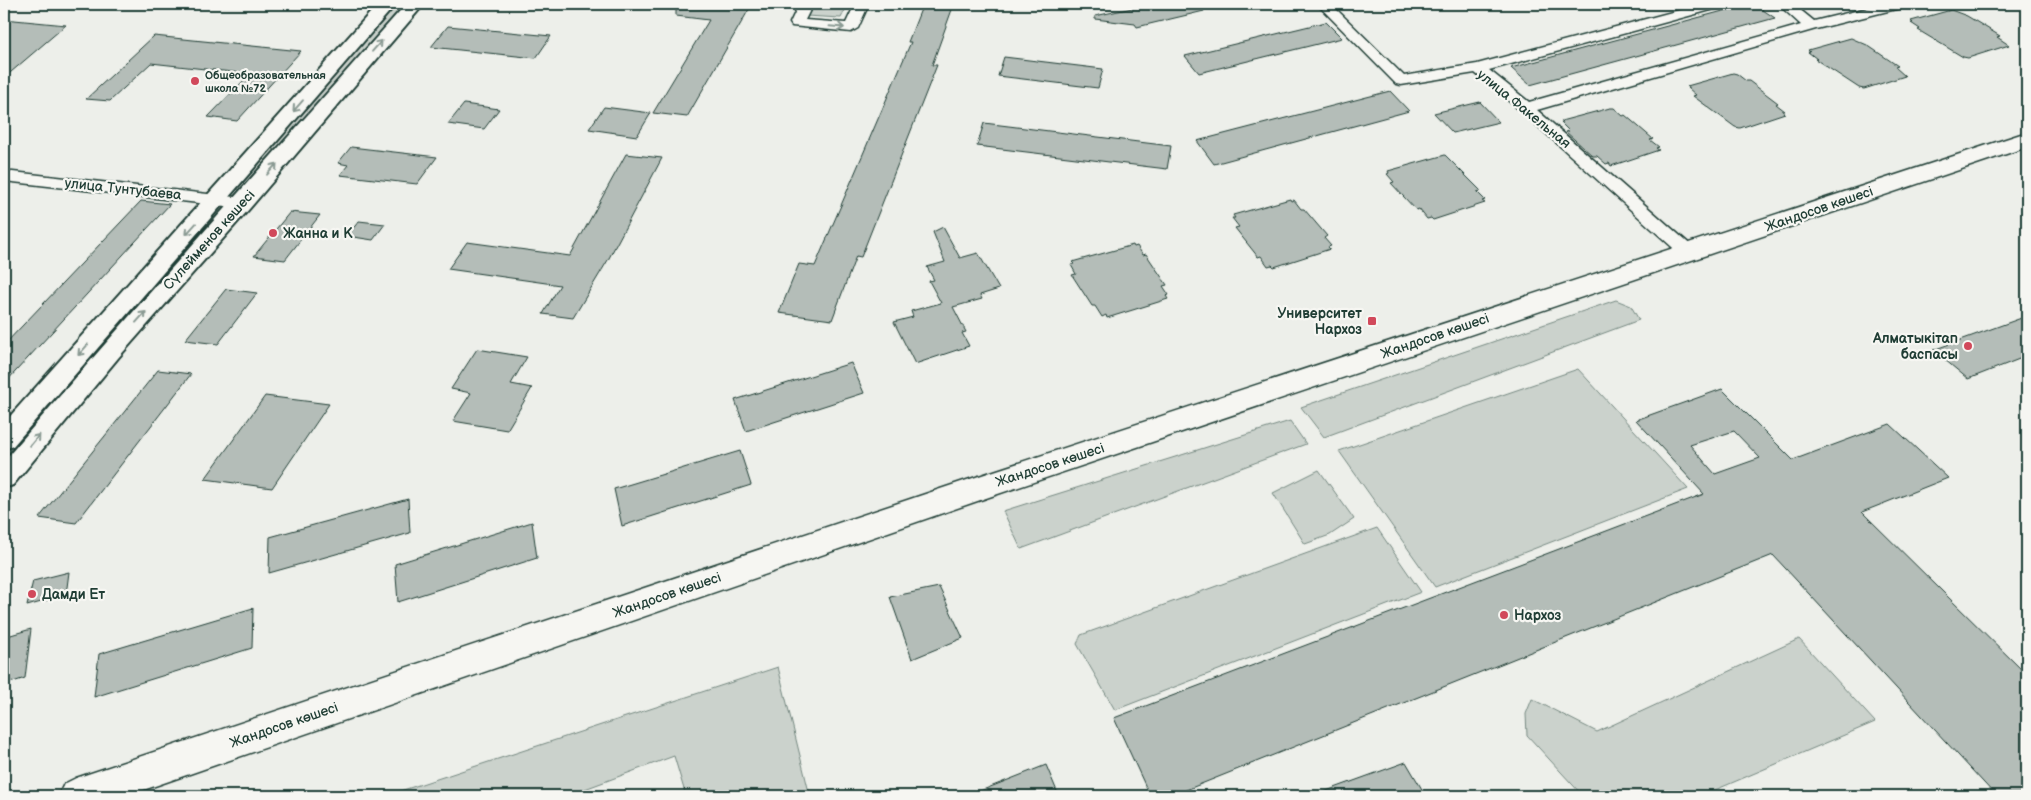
<svg xmlns="http://www.w3.org/2000/svg" width="2031" height="800" viewBox="0 0 2031 800" font-family="'Balsamiq Sans',sans-serif">
  <style>
    .green { fill: #cbd2cc; stroke: #758880 }
    .building { fill: #b4bdb8; stroke: #1f3d34; fill-rule: evenodd }
    .lines { fill: none; stroke-linecap: round; stroke-linejoin: round }
    .minor-casing { stroke: #1f3d34; stroke-width: 3 }
    .tertiary-casing { stroke: #1f3d34; stroke-width: 4 }
    .secondary-casing { stroke: #1f3d34; stroke-width: 3 }
    .minor { fill: #f6f6f2; fill-rule: evenodd }
    .tertiary { fill: #f6f6f2; fill-rule: evenodd }
    .secondary { fill: #f6f6f2; fill-rule: evenodd }
    .oneway { stroke: #8a9a93 }
    .poi-dot { fill: #d1495b; stroke: #f6f6f2; stroke-width: 2 }
    .labels { text-anchor: middle; dominant-baseline: central; stroke-width: 4.5; stroke-linejoin: round; paint-order: stroke }
    .far-poi-label { font-size: 11px; font-weight: bold; fill: #1f3d34; stroke: #f6f6f2; text-anchor: start }
    .street-label { font-size: 14px; fill: #1f3d34; stroke: #f6f6f2 }
    .poi-label { font-size: 14px; font-weight: bold; fill: #1f3d34; stroke: #f6f6f2; text-anchor: start }
  </style>
  <rect width="100%" height="100%" fill="#edefea"/>
  <filter id="ink" filterUnits="userSpaceOnUse"><feTurbulence type="fractalNoise" baseFrequency=".02" numOctaves="2"/><feDisplacementMap in="SourceGraphic" scale="10" xChannelSelector="R" yChannelSelector="G"/><feConvolveMatrix kernelMatrix="1 2 1 2 8 2 1 2 1" color-interpolation-filters="sRGB"/></filter>
  <g filter="url(#ink)">
    <path class="green" d="M813,4H848L841,18L806,16Z
      M394,6L407,7L247,190L232,189Z
      M219,205L233,208L4,471V459L32,427L83,358Z
      M1616,300L1631,306L1639,320L1324,437L1301,407Z
      M1578,369L1688,489L1435,587L1339,451Z
      M1290,421L1306,444L1021,549L1003,511Z
      M1319,470L1354,519L1330,535L1305,544L1273,493Z
      M1377,528L1421,592L1115,710L1077,644L1081,635Z
      M1799,639L1875,722L1701,796H1583L1527,735L1526,714L1532,699L1597,732Z
      M778,667L810,796H686L674,756L566,796H385Z"/>
    <path class="building" d="M676,4H752L687,117L653,113L709,20L676,16Z
      M923,4H954L932,65H937L861,257L856,256L832,320L779,313L799,264L815,266L911,42H908Z
      M1151,4H1203L1204,11L1137,27L1135,24L1095,19V16Z
      M1749,4H1754L1775,18L1530,85L1511,68Z
      M1951,10L1967,16L2000,36L1997,37L2009,45L1968,58L1963,57L1918,30L1920,29L1911,23H1913L1911,21Z
      M4,19L66,25L4,78Z
      M1326,22L1342,38L1199,73L1185,56Z
      M448,26L551,36L536,58L431,47Z
      M154,36L301,51L237,121L208,117L250,74L151,63L110,101L86,99Z
      M1851,38L1867,45L1898,66L1895,67L1905,76L1864,89L1859,88L1815,59H1817L1808,52H1810L1808,50Z
      M1004,57L1103,69L1098,88L998,76Z
      M1733,73L1737,74L1746,81H1749L1778,103L1776,104L1785,111H1782L1785,113L1740,128L1735,127L1693,96L1696,95L1688,88H1690L1687,86Z
      M1390,91L1409,111L1214,164L1197,141Z
      M1480,102L1499,122L1453,133L1434,113Z
      M464,104L499,109L484,129L448,124Z
      M604,107L651,113L637,136L589,129Z
      M1610,108H1614L1623,116L1625,115L1653,139L1650,140L1659,147L1656,148L1659,150L1611,166L1609,163L1606,164L1597,156H1593L1566,132L1569,131L1561,123H1563L1561,121Z
      M984,123L1171,146L1167,169L977,146Z
      M351,147L437,157L417,184L340,175L348,165L338,163Z
      M626,154L662,158L608,260L573,318L543,314L560,285L448,269L467,242L570,256Z
      M1445,155L1481,191L1477,192L1485,200L1482,201L1485,203L1433,220L1431,218L1427,219L1419,209L1416,210L1391,183L1394,182L1387,174L1389,173L1388,171Z
      M1290,199L1291,201L1294,200L1301,209H1304L1327,236L1324,238L1331,246L1328,247L1330,249L1274,267L1272,265L1268,266L1261,256L1258,257L1235,228L1239,227L1232,218H1235L1233,215Z
      M141,201L170,204L4,384V345Z
      M290,212L320,215L285,260L254,256Z
      M359,221L385,224L373,240L347,236Z
      M943,227L960,258L978,253L999,289L980,295L982,299L953,307L966,332L962,333L969,346L915,364L894,322L913,317L911,311L941,303L929,281L934,280L927,267L945,262L933,232Z
      M1133,245L1134,247L1137,246L1143,255L1146,254L1167,285L1163,286L1169,295L1166,296L1168,299L1107,318L1106,315L1102,317L1095,306H1092L1072,275L1076,274L1071,265L1074,264L1072,262Z
      M226,289L257,293L218,344L185,340Z
      M2027,316V356L1968,379L1933,350Z
      M477,349L527,357L511,384L532,388L507,430L453,421L471,393L451,389Z
      M851,363L864,393L746,431L735,400Z
      M158,370L191,374L76,523L39,518Z
      M1722,389L1793,460L1890,424L1948,478L1862,512L2027,675V796H1996L1773,555L1171,796H1150L1114,718L1704,494L1636,420ZM1734,431L1760,458L1715,474L1690,445Z
      M265,396L329,404L272,488L205,479Z
      M740,451L751,485L622,526L614,489Z
      M408,499L410,533L269,573L270,537Z
      M532,522L537,558L398,602L395,564Z
      M69,572L66,595L27,606L33,581Z
      M939,587L963,638L912,659L890,597Z
      M253,608L252,648L94,697L99,654Z
      M31,629L25,678L4,685V637Z
      M1406,762L1426,796H1318V794Z
      M1046,765L1059,796H970V795Z"/>
    <g class="lines">
      <defs>
        <path id="minor" d="M799,4H813L805,20L846,23L855,4H869L858,28L851,32L792,26L790,23Z
          M1317,4H1331L1404,76L1477,64L1702,4H1724L1722,7L1489,70L1529,102L1801,25L1778,4H1793L1814,21L1884,4H1906L1904,7L1816,29L1537,110L1694,248L1696,252L1694,256L1688,258L1682,256L1521,111L1475,73L1401,85L1396,84Z
          M4,171L243,198L249,199L251,203L249,207L243,208L4,181Z"/>
        <path id="tertiary" d="M378,4H396L13,446L4,449V423Z
          M406,4H424L250,208L118,358L13,485L4,488V461C136,306 272,156 406,4Z"/>
        <path id="secondary" d="M2027,132V147L992,496L126,796H58L64,784L76,778L991,472Z"/>
      </defs>
      <use href="#minor" class="minor-casing"/>
      <use href="#tertiary" class="tertiary-casing"/>
      <use href="#secondary" class="secondary-casing"/>
      <use href="#minor" class="minor"/>
      <use href="#tertiary" class="tertiary"/>
      <use href="#secondary" class="secondary"/>
    </g>
    <defs><path id="oneway-shaft" d="M-6 0H5M1.5-3L5.5 0L1.5 3" fill="none" stroke-width="1.6" stroke-linecap="round" stroke-linejoin="round" transform="scale(1.25)"/></defs>
    <g class="oneway">
      <use href="#oneway-shaft" transform="translate(837 27) rotate(5)"/>
      <use href="#oneway-shaft" transform="translate(377 46) rotate(-49)"/>
      <use href="#oneway-shaft" transform="translate(298 106) rotate(131)"/>
      <use href="#oneway-shaft" transform="translate(272 169) rotate(-49)"/>
      <use href="#oneway-shaft" transform="translate(191 229) rotate(132)"/>
      <use href="#oneway-shaft" transform="translate(141 317) rotate(-48)"/>
      <use href="#oneway-shaft" transform="translate(83 350) rotate(132)"/>
      <use href="#oneway-shaft" transform="translate(35 440) rotate(-50)"/>
    </g>
  </g>
  <g class="poi-dot">
    <circle cx="195" cy="81" r="5"/>
    <circle cx="273" cy="233" r="5"/>
    <rect x="1367" y="316" width="10" height="10" rx="2.5"/>
    <circle cx="1968" cy="346" r="5"/>
    <circle cx="32" cy="594" r="5"/>
    <circle cx="1504" cy="615" r="5"/>
  </g>
  <g class="labels">
    <g class="far-poi-label">
      <text x="205" y="75">Общеобразовательная<tspan x="205" dy="13">школа №72</tspan></text>
    </g>
    <g class="street-label">
      <text transform="translate(1524 109) rotate(39)">улица Факельная</text>
      <text transform="translate(123 189) rotate(6)">улица Тунтубаева</text>
      <text transform="translate(1819 209) rotate(-19)">Жандосов көшесі</text>
      <text transform="translate(209 240) rotate(-48)">Сүлейменов көшесі</text>
      <text transform="translate(1435 336) rotate(-19)">Жандосов көшесі</text>
      <text transform="translate(1050 465) rotate(-18)">Жандосов көшесі</text>
      <text transform="translate(667 595) rotate(-19)">Жандосов көшесі</text>
      <text transform="translate(284 725) rotate(-19)">Жандосов көшесі</text>
    </g>
    <g class="poi-label">
      <text x="283" y="233">Жанна и К</text>
      <text x="1362" y="313" text-anchor="end">Университет<tspan x="1362" dy="16">Нархоз</tspan></text>
      <text x="1958" y="338" text-anchor="end">Алматыкітап<tspan x="1958" dy="16">баспасы</tspan></text>
      <text x="42" y="594">Дамди Ет</text>
      <text x="1514" y="615">Нархоз</text>
    </g>
  </g>
  <rect width="2031" height="800" fill="none" stroke="#f6f6f2" stroke-width="20"/>
  <rect x="10" y="10" width="2011" height="780" fill="none" stroke="#1f3d34" stroke-width="2" filter="url(#ink)"/>
</svg>
